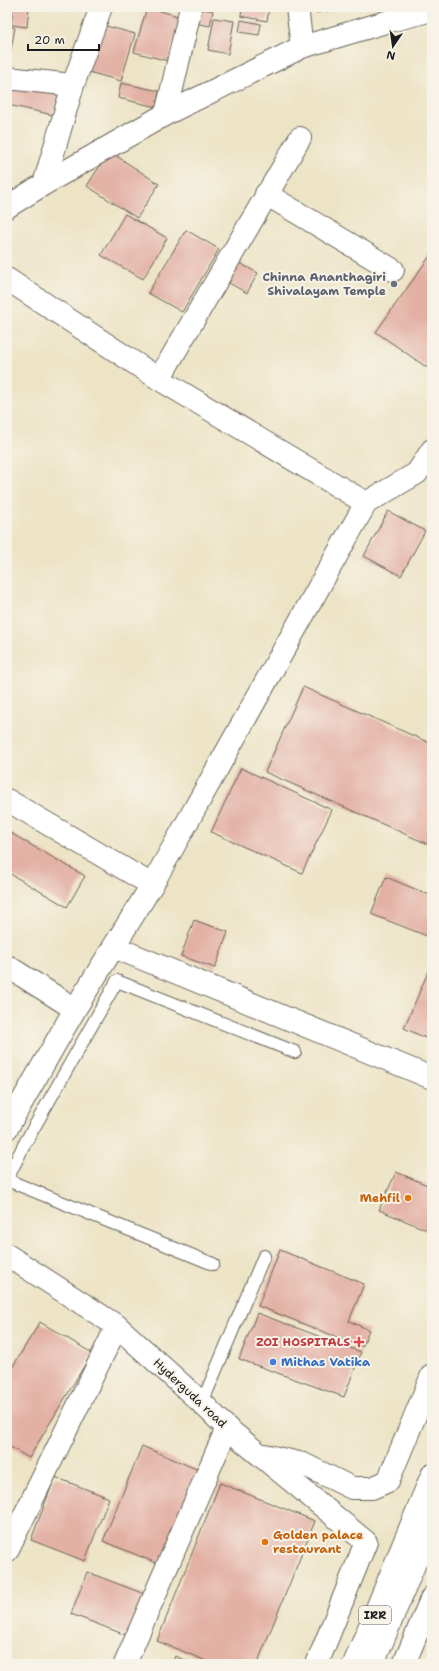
<svg xmlns="http://www.w3.org/2000/svg" width="439" height="1671" viewBox="0 0 439 1671" font-family="'Shantell Sans',sans-serif">
  <style>
    .building { fill: #e3b0a4 }
    .lines { fill: none; stroke-linecap: round; stroke-linejoin: round }
    .lane-casing { stroke: #656258; stroke-width: 14 }
    .street-casing { stroke: #656258; stroke-width: 24 }
    .secondary-casing { stroke: #656258; stroke-width: 24 }
    .primary-casing { stroke: #656258; stroke-width: 24 }
    .highway-casing { stroke: #656258; stroke-width: 24 }
    .lane { stroke: #fff; stroke-width: 12 }
    .street { stroke: #fff; stroke-width: 22 }
    .secondary { stroke: #fff; stroke-width: 22 }
    .primary { stroke: #fff; stroke-width: 22 }
    .highway { stroke: #fff; stroke-width: 22 }
    .worship-dot { fill: #6b7280; stroke: #f7f3e8; stroke-width: 1.5 }
    .food-dot { fill: #e8710a; stroke: #f7f3e8; stroke-width: 1.5 }
    .health-dot { fill: #e0444e; stroke: #f7f3e8; stroke-width: 1.5 }
    .shop-dot { fill: #3f7fe0; stroke: #f7f3e8; stroke-width: 1.5 }
    .labels { text-anchor: middle; dominant-baseline: central; stroke-width: 4; stroke-linejoin: round; paint-order: stroke }
    .shield { fill: #f7f3e8; stroke: #5e5c59; stroke-width: 1 }
    .shield-label { font-size: 11px; font-weight: bold; fill: #1c1c1c }
    .worship-label { font-size: 12px; font-weight: bold; fill: #5b616d; stroke: #f7f3e8; text-anchor: end }
    .food-label { font-size: 12px; font-weight: bold; fill: #c56008; stroke: #f7f3e8; text-anchor: end }
    .health-label { font-size: 12px; font-weight: bold; fill: #be3a42; stroke: #f7f3e8; text-anchor: end }
    .shop-label { font-size: 12px; font-weight: bold; fill: #366cbe; stroke: #f7f3e8; text-anchor: start }
    .street-label { font-size: 12px; fill: #1c1c1c; stroke: #f7f3e8 }
  </style>
  <rect width="100%" height="100%" fill="#f7f3e8"/>
  <filter id="ink" filterUnits="userSpaceOnUse"><feTurbulence type="fractalNoise" baseFrequency=".025" numOctaves="2"/><feDisplacementMap in="SourceGraphic" scale="8" xChannelSelector="R" yChannelSelector="G"/><feConvolveMatrix kernelMatrix="1 2 1 2 8 2 1 2 1" color-interpolation-filters="sRGB"/></filter>
  <filter id="wash" filterUnits="userSpaceOnUse"><feTurbulence type="fractalNoise" baseFrequency=".012" numOctaves="4" result="noise"/><feDisplacementMap in="SourceGraphic" scale="16" xChannelSelector="R" yChannelSelector="G"/><feGaussianBlur stdDeviation="0.9" result="paint"/><feColorMatrix in="noise" values="0 0 0 0 0 0 0 0 0 0 0 0 0 0 0 0 0 1.4 0 .05"/><feComposite in="paint" operator="in"/></filter>
  <g filter="url(#wash)">
    <rect width="100%" height="100%" fill="#ede4c6"/>
    <g id="blocks">
      <path class="building" d="M13,7H29L27,27L11,25Z
        M147,7L181,17L168,61L134,52Z
        M194,7L213,11L210,26L190,22Z
        M242,7H269L267,21L241,16Z
        M314,7H342V9L315,13Z
        M214,18L234,21L228,54L208,50Z
        M241,20L261,24L259,35L239,32Z
        M99,24L135,34L121,81L85,71Z
        M7,26L15,28L8,65H7Z
        M14,80L59,91L53,115L8,105Z
        M121,83L159,91L156,107L118,98Z
        M109,151L159,184L137,218L87,186Z
        M125,214L167,238L143,279L101,255Z
        M186,230L219,249L182,312L148,293Z
        M432,253V371L376,332Z
        M239,263L258,273L247,293L229,283Z
        M388,511L425,531L401,576L364,556Z
        M303,687L432,744V846L265,772Z
        M241,768L332,810L302,873L211,832Z
        M7,831L85,876L67,907L7,872Z
        M386,877L432,896V924L427,936L371,914Z
        M194,920L228,932L215,968L181,956Z
        M432,963V1041L404,1028Z
        M396,1172L432,1187V1232L379,1210Z
        M280,1250L364,1284L349,1321L369,1330L362,1347L258,1306Z
        M257,1313L361,1352L344,1397L239,1359Z
        M40,1322L92,1353L29,1458L7,1445V1376Z
        M142,1446L201,1471L161,1565L103,1541Z
        M55,1477L109,1498L85,1561L31,1540Z
        M220,1483L315,1521L257,1664H214L157,1641Z
        M87,1572L147,1595L131,1637L71,1614Z
        M175,1656L195,1664H172Z"/>
    </g>
  </g>
  <g filter="url(#ink)">
    <use href="#blocks" fill-opacity="0" stroke="#656258" stroke-width="1"/>
    <g class="lines">
      <defs>
        <path id="lane" d="M7,1179L24,1145L117,981L295,1052
          M7,1180L213,1264
          M202,1403L264,1256"/>
        <path id="street" d="M297,7L302,47
          M7,78L73,85
          M166,114L191,7
          M44,184L73,85L101,7
          M266,194L393,270
          M7,207L44,184L166,114L302,47L386,22L432,10
          M7,279L159,379L366,503L417,473L432,450
          M159,379L300,138
          M7,800L152,885
          M114,947L432,1078
          M7,966L75,1009
          M7,1128L75,1009L152,885L366,503
          M7,1551L117,1326
          M125,1664L227,1428"/>
        <path id="secondary" d="M7,1255L117,1326L202,1403L227,1428L366,1542L317,1664
          M264,1455L303,1464L352,1488H372L388,1481L432,1375"/>
        <path id="primary" d="M354,1664L432,1475"/>
        <path id="highway" d="M373,1664L432,1522
          M404,1664L432,1597"/>
      </defs>
      <use href="#lane" class="lane-casing"/>
      <use href="#street" class="street-casing"/>
      <use href="#secondary" class="secondary-casing"/>
      <use href="#primary" class="primary-casing"/>
      <use href="#highway" class="highway-casing"/>
      <use href="#lane" class="lane"/>
      <use href="#street" class="street"/>
      <use href="#secondary" class="secondary"/>
      <use href="#primary" class="primary"/>
      <use href="#highway" class="highway"/>
    </g>
  </g>
  <circle class="worship-dot" cx="394" cy="284" r="4"/>
  <g class="food-dot">
    <circle cx="408" cy="1198" r="4"/>
    <circle cx="265" cy="1542" r="4"/>
  </g>
  <path class="health-dot" d="M357 1336h4v4h4v4h-4v4h-4v-4h-4v-4h4z"/>
  <circle class="shop-dot" cx="273" cy="1362" r="4"/>
  <g class="labels">
    <rect class="shield" x="359" y="1606" width="32" height="18" rx="3"/>
    <g class="shield-label">
      <text x="375" y="1615">IRR</text>
    </g>
    <g class="worship-label">
      <text x="386" y="277">Chinna Ananthagiri<tspan x="386" dy="14">Shivalayam Temple</tspan></text>
    </g>
    <g class="food-label">
      <text x="400" y="1198">Mehfil</text>
      <text x="273" y="1535" text-anchor="start">Golden palace<tspan x="273" dy="14">restaurant</tspan></text>
    </g>
    <g class="health-label">
      <text x="350" y="1342">ZOI HOSPITALS</text>
    </g>
    <g class="shop-label">
      <text x="281" y="1362">Mithas Vatika</text>
    </g>
    <g class="street-label">
      <text transform="translate(190 1393) rotate(43)">Hyderguda road</text>
    </g>
  </g>
  <rect width="439" height="1671" fill="none" stroke="#f7f3e8" stroke-width="24"/>
  <g transform="translate(393 46) rotate(193)" stroke="#f7f3e8" stroke-width="3" paint-order="stroke">
  <path d="M0-3L7 15L0 10L-7 15Z" fill="#1c1c1c"/>
  <text y="-6" font-size="11" font-weight="bold" text-anchor="middle" fill="#1c1c1c">N</text>
  </g>
  <path d="M28 44v6h71v-6" fill="none" stroke="#1c1c1c" stroke-width="2"/>
  <text x="34" y="44" font-size="12" fill="#1c1c1c" stroke="#f7f3e8" stroke-width="3" paint-order="stroke">20 m</text>
</svg>
